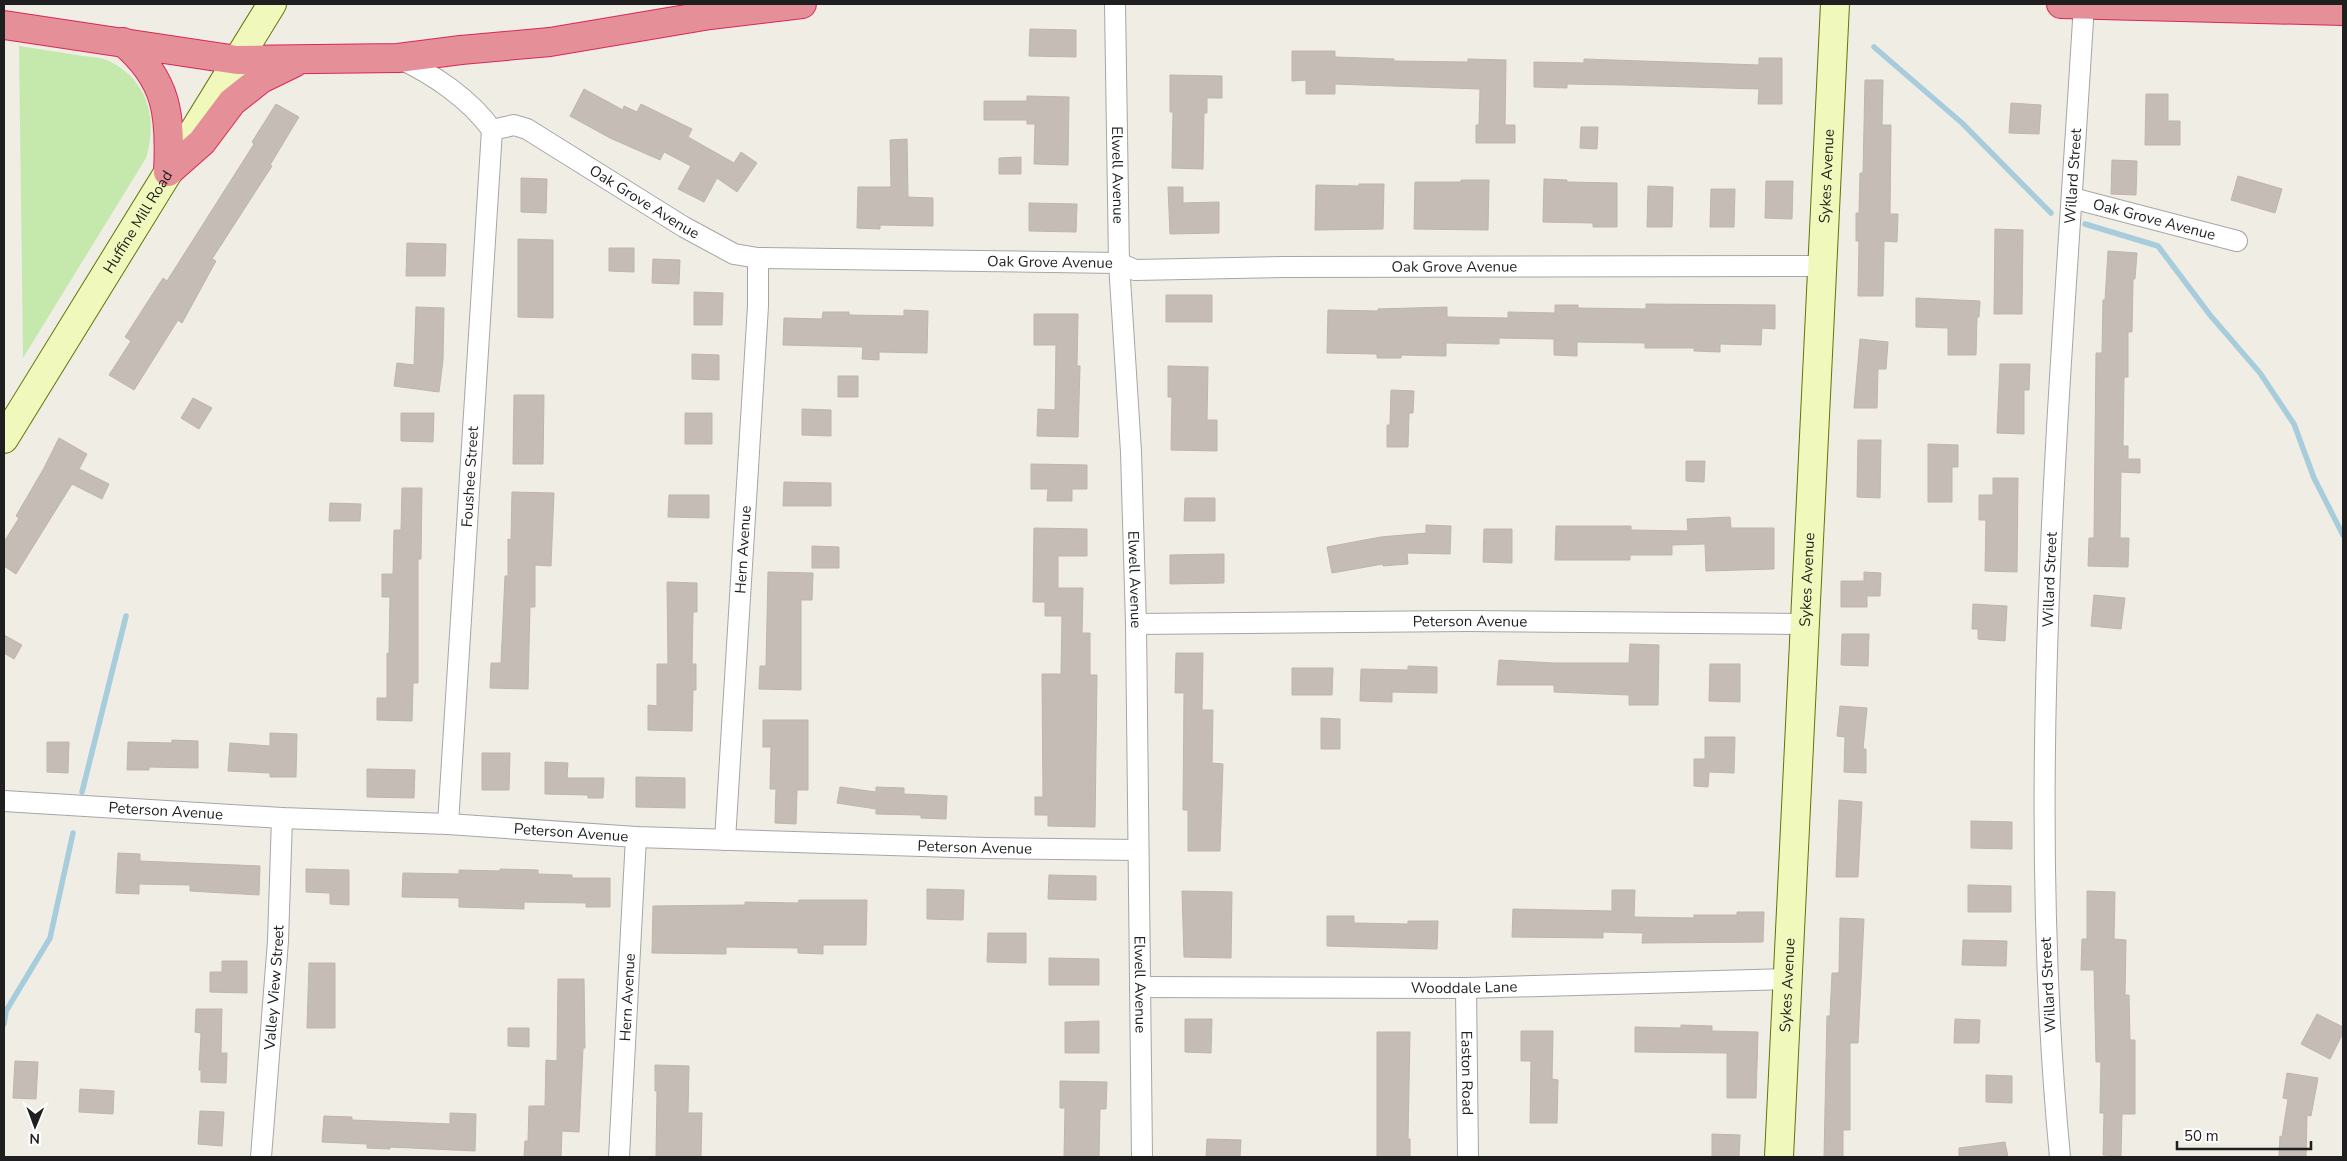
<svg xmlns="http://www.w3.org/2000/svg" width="2347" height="1161" viewBox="0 0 2347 1161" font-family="'Nunito Sans',sans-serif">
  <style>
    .grass { fill: #c5e9ac }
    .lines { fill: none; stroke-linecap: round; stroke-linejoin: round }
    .stream { stroke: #a7ccdc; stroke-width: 5.5 }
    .building { fill: #c4bcb5; stroke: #c1b5a8 }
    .street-casing { stroke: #a6a6a6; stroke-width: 22 }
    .secondary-casing { stroke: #617507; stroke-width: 30 }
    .highway-casing { stroke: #d82857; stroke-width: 30 }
    .street { stroke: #fff; stroke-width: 20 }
    .secondary { stroke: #f1f8bb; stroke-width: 28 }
    .highway { stroke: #e58f98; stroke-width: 28 }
    .labels { text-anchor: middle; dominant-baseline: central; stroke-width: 4; stroke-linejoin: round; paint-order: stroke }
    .street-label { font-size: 15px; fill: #1f1f1f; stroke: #fff }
  </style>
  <rect width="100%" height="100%" fill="#f0ede5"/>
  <path class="grass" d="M19,46C41,49 62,53 83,56C91,57 102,57 109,61C148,80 158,119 146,158L23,358Z"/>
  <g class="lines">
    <path class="stream" d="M1874,47L1962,123L2051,213
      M2085,224L2158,246L2210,315L2260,373L2294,424L2314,478L2343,535
      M82,792L126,616
      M4,1024L6,1011L50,938L73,833"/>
  </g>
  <path class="building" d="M1030,29L1076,30V57L1029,56Z
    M1292,51H1335V57L1394,59V61L1468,62V59L1506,60L1505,125H1515V143H1476V125H1479L1480,89L1335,84V94H1306V80L1292,81Z
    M1759,58H1782V104H1758L1759,89L1624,85L1567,84V88L1534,87V62L1584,63V59L1759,65Z
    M1170,75L1222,76V98H1207V113H1204L1203,169L1172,168L1173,112H1170Z
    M1865,80H1883L1882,125H1891L1890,214H1898L1897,242L1884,241L1883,296H1858L1859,241H1856V213H1859L1860,173H1863Z
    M584,89L623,110L624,106L637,112L641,104L692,129L688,137L734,163L741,152L757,163L737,192L717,178L704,202L678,189L691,166L664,152L660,160L610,138L570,116Z
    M2146,94H2168V121H2180V145H2145Z
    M1027,96L1069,97L1068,165L1034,164L1035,124H1027V120H984V101H1027Z
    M2011,103L2041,105L2039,134L2009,133Z
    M276,104L299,117L270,165L272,166L212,259L216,261L182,323L178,320L134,390L109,375L131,341L125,337L163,278L167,281L254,144L252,142Z
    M1581,127H1598L1597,149L1580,148Z
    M907,139L908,197L933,198V226L880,225V229L857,228L858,187H891L890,140Z
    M1021,157V174H999V158Z
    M2112,160L2137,161L2136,195L2111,194Z
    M2238,176L2282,189L2275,213L2231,200Z
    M521,178L547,179L546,213L521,212Z
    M1544,179L1567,180V182L1617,183V227H1593V223L1543,222Z
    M1461,180H1489L1488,230L1414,229L1415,182H1461Z
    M1766,181H1793L1792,219L1765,218Z
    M1359,184H1384L1383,229L1315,230L1316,185L1359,186Z
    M1648,186L1673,187L1672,227H1647Z
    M1168,187H1183V203L1219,202V233L1170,234Z
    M1711,189H1735L1734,227H1710Z
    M1029,203L1077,204L1076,232L1029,231Z
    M1995,229L2023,230L2022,314H1994Z
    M518,239L553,240V318L518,317Z
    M407,243L446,244L445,276H406Z
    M609,248H634V272L609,271Z
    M2108,251L2137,253L2135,279H2133L2132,332H2128V377H2124L2123,446H2128V459H2140V473L2121,472L2120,538H2129L2128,567L2088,566L2089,538H2094L2096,353H2102L2103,300H2105Z
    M653,259L680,260L679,284L652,283Z
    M694,292L723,293L722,325H694Z
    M1166,295H1212V322H1166Z
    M1916,298L1980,301L1979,317H1977L1976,355H1948V328L1916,327Z
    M1646,304L1775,305V329L1762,328L1761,345L1720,344V352L1694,351V348H1645V343L1577,342V356L1554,355V339L1499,338V344L1446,343V356L1401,355V358H1377V354L1327,353L1328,310L1378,311V309L1447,307V317L1508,318V312L1555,313V305H1578V308L1646,309Z
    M416,307L444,308L443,360L439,392L394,386L397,363L414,365Z
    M904,310L928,311L927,353L879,352V360L862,359L863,347L783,345L784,318L822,319L823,312H849V315L904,316Z
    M1034,314H1078L1077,366H1080L1078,437L1037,436L1038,409L1055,410L1056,345H1034Z
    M1860,339L1888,342L1886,369H1878L1877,408H1854Z
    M692,354L719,355V380L692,379Z
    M2000,364H2030L2029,390H2024V434L1997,433Z
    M1168,366L1208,367L1207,420H1217V451L1171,450L1172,397H1168Z
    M838,376H858V397H838Z
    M1391,390L1414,391L1413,413H1409L1408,447H1387V425H1390Z
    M514,395H544L543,464H513Z
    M193,398L212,408L199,429L181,418Z
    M802,409L831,410V436L802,435Z
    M401,413H434L433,442L401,441Z
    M685,413H712V444H685Z
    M59,438L87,454L79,469L109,484L102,499L72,484L16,574L4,566V542L19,518L16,516L44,468Z
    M1858,440H1881L1880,498L1857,497Z
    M1928,444L1958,445V467H1952V502H1928Z
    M1686,461H1705L1704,482L1686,481Z
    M1031,464L1087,465V489H1072V501H1047L1048,489H1031Z
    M1993,478H2018L2017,572L1985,571L1986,520H1979V495H1993Z
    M784,482L831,483V506H783Z
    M402,488H422L421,559H418V683H413L412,721L377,720V698H387V653L389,654L390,597H382V574H393L394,530H401Z
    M512,492L554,493L551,566L535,565V607H530L528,689L490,688L491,663H501L505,576H508V539L511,540Z
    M669,495H709V518L668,517Z
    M1185,498H1215V521H1184Z
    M330,503L361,504L360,521H329Z
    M1730,517L1731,528H1774V569L1706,571L1705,544L1672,545V555H1630V560H1555L1556,526H1631V530L1688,531L1687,519Z
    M1426,525L1451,526L1450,554L1407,553L1408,564L1383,566V564L1332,573L1327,547L1381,537L1426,533Z
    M1034,528L1087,529V556H1058V588H1083L1082,633H1090V675H1097L1095,827L1048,826V815H1035V797H1043L1042,674H1061L1062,616H1045V602H1033Z
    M1484,529H1512V563L1483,562Z
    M812,546L839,547V568H812Z
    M1224,554V583L1170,584V555Z
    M768,572L813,573L812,600H801V690L759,689L760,666H766Z
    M1864,572L1881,573L1880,596H1867V607H1841V581H1864Z
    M667,582L697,583V612H693L692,664H696V690H693L692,731L648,730V705L657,706V664H668Z
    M2094,595L2125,598L2121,629L2091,626Z
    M1973,604L2007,606L2005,641L1978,639V629H1972Z
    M1842,634H1869L1868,666L1841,665Z
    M4,635L22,645L14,659L4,653Z
    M1630,644L1659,645L1658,705H1629V695L1554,692V685H1497L1499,660L1554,663H1629Z
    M1176,653H1203L1202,710H1213L1212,763L1223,764L1220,851H1188V810H1183L1184,693H1175Z
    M1710,664H1740V702L1709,701Z
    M1408,666L1437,667V693L1392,692V702L1360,701L1361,669L1408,670Z
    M1292,668H1333L1332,695H1292Z
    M1840,706L1867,708L1863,749H1866V773L1844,772L1845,737L1837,736Z
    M1321,718L1340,719V749H1321Z
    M763,720H808V790H797L796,824L775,823L776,789H770L771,747H763Z
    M270,733L297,734L296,777H270V773L228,771L230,743L270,746Z
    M1705,737H1735L1734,773L1709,772L1708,787L1694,786V759H1705Z
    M172,740L198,741V768L149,767V770H127L128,742L172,743Z
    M47,742H69L68,773L47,772Z
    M482,753H510L509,790H482Z
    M545,762L568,763L567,778H604L603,798H588V795L545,794Z
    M367,769L415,770L414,798L367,797Z
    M636,777L685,778V808L636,807Z
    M840,787L876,792V787L904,788V794L947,796L946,819L921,818V815L876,814V809L837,803Z
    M1839,800L1862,802L1858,877H1836Z
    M1971,821L2012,822V849L1971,848Z
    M118,853L140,854V861L260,866L259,895L190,891V885L139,884V894L116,893Z
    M306,869L349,870V905L330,904V893L306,892Z
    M500,869L538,870V874L572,875V878H610V907H586V903L524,902V909L459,907V898L402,897L403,873L459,874V870L500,871Z
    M1049,875L1096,876V900L1048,899Z
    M1968,885L2011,886V912H1968Z
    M927,889L964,890L963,920L927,919Z
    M1612,890H1635L1634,917L1694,918V915H1737V912H1764L1763,942L1642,943L1643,933L1603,932V938L1512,937L1513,909L1612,911Z
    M1182,891L1232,892L1231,958L1184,957Z
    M2087,891L2115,892L2114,939L2126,940L2125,995H2129L2130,1040H2135V1114H2122L2121,1156L2103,1155L2104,1113H2100L2101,1062H2096L2094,970H2081L2082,939H2087Z
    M799,900H867L866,945H823V954L798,953V948L726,947V954L652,953L653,906L745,905V902L798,903Z
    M1327,916H1354V923L1408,924V921H1438L1437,949L1327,946Z
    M1840,918L1864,919L1858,1043H1850V1130H1843V1157H1824L1827,1016H1830L1832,973H1839Z
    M988,933H1026V963L987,962Z
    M1963,940L2007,941L2006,966L1962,965Z
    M1049,958L1099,959V985H1049Z
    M222,961H247V993L210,992V972H222Z
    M309,963H335V1028H307Z
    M558,979H584L585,1048H583L579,1132L562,1131L561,1157H524L525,1141H528L529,1106H545L546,1060L557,1061Z
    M196,1009H222L221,1053H227L226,1083L201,1082V1070H199L201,1033L195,1032Z
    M2317,1014L2343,1027V1033L2330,1059L2301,1044Z
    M1185,1019H1212L1211,1053L1185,1052Z
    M1955,1019L1980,1020L1979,1043H1954Z
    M1099,1021V1053H1065V1022Z
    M1681,1025L1712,1026V1031L1758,1032L1756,1098H1727V1053L1635,1052V1027L1681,1028Z
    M508,1028H529V1047L508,1046Z
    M1521,1031H1553L1552,1079L1558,1080L1557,1123H1530L1531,1061H1521Z
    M1377,1032H1410L1408,1139H1410V1157H1377Z
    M15,1061L38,1062L36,1099L13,1098Z
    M655,1065L689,1066L688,1113H702L701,1157H656L657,1091H655Z
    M2287,1073L2318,1078L2311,1116L2307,1115L2306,1157H2279L2280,1136L2282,1137L2288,1099L2283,1098Z
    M1986,1075L2012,1076V1103L1986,1102Z
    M1060,1081L1107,1082L1106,1109H1100L1099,1157H1064L1065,1108H1060Z
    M80,1089L114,1091L113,1114L79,1112Z
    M200,1111L224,1112L222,1146L198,1144Z
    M450,1113L476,1114L475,1151L390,1147V1149L367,1148V1144L322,1142L324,1116L352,1117V1120L450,1124Z
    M1712,1134L1740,1135L1739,1157H1712Z
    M1207,1139L1241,1140L1240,1157H1206Z
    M2005,1142L2008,1157H1959V1148Z"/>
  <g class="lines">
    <defs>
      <g id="street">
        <path id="s1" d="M1115,4L1119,263L1131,452L1136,624L1142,1157"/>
        <path id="s2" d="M398,58C433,74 470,99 492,130L514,125L527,129L684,227L734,254L758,258L1119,263L1135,270L1285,267L1823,266"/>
        <path id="s3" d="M2072,198L2237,241"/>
        <path id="s4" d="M1136,624L1466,621L1803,624"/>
        <path id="s5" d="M4,801L282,818L448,824L636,837L986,848L1138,850"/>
        <path id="s6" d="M448,824L492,130"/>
        <path id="s7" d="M725,840L758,306V258"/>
        <path id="s8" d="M1140,987L1466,988L1787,979"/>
        <path id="s9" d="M1466,988L1468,1157"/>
        <path id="s10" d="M261,1157L278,941L282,818"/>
        <path id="s11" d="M619,1157L636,837"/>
        <path id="s12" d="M2060,1157C2023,774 2061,388 2084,4"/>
      </g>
      <g id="secondary">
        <path id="s13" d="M4,439L272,4"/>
        <path id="s14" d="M1779,1157L1835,4"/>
      </g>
      <path id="highway" d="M2061,4L2343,11
        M4,25L237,60L398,58L461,50L550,42L710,15L802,4
        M123,42C168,80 171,116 168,172
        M168,172L202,142L232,102L261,79L294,63"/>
    </defs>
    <use href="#street" class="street-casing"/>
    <use href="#secondary" class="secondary-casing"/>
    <use href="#highway" class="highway-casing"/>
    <use href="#street" class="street"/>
    <use href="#secondary" class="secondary"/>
    <use href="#highway" class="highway"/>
  </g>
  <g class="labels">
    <g class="street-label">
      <text stroke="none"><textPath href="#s1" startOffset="171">Elwell Avenue</textPath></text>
      <text stroke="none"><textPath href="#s14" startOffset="982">Sykes Avenue</textPath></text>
      <text stroke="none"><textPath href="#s12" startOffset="982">Willard Street</textPath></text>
      <text stroke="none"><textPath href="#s2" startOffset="294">Oak Grove Avenue</textPath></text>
      <text stroke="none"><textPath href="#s3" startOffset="85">Oak Grove Avenue</textPath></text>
      <text stroke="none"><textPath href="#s13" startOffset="255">Huffine Mill Road</textPath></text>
      <text stroke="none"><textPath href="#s2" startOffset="714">Oak Grove Avenue</textPath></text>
      <text stroke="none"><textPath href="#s2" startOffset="1120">Oak Grove Avenue</textPath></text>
      <text stroke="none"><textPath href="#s6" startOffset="348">Foushee Street</textPath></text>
      <text stroke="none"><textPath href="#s7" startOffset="291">Hern Avenue</textPath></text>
      <text stroke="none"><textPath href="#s1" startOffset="576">Elwell Avenue</textPath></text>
      <text stroke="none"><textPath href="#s14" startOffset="578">Sykes Avenue</textPath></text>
      <text stroke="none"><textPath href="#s12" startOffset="578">Willard Street</textPath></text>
      <text stroke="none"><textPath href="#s4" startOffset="334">Peterson Avenue</textPath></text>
      <text stroke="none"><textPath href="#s5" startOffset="162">Peterson Avenue</textPath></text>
      <text stroke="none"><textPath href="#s5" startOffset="568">Peterson Avenue</textPath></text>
      <text stroke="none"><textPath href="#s5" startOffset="972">Peterson Avenue</textPath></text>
      <text stroke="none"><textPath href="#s1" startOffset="981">Elwell Avenue</textPath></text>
      <text stroke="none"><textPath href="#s14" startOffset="172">Sykes Avenue</textPath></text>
      <text transform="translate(2048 985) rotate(-93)">Willard Street</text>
      <text stroke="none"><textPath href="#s8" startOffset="324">Wooddale Lane</textPath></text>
      <text stroke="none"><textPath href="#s10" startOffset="170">Valley View Street</textPath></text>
      <text stroke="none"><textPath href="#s11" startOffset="160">Hern Avenue</textPath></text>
      <text stroke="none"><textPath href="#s9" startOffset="85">Easton Road</textPath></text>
    </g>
  </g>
  <rect width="2347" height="1161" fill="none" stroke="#1f1f1f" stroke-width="10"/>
  <g transform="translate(35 1126) rotate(181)" stroke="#ffffff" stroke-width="4" paint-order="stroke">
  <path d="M0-4L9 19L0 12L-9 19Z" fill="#1f1f1f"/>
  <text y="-8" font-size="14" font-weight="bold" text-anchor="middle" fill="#1f1f1f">N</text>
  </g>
  <path d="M2177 1141v8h134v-8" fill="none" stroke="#1f1f1f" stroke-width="2.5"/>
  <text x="2184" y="1141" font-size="15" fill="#1f1f1f" stroke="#ffffff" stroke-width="4" paint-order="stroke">50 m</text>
</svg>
